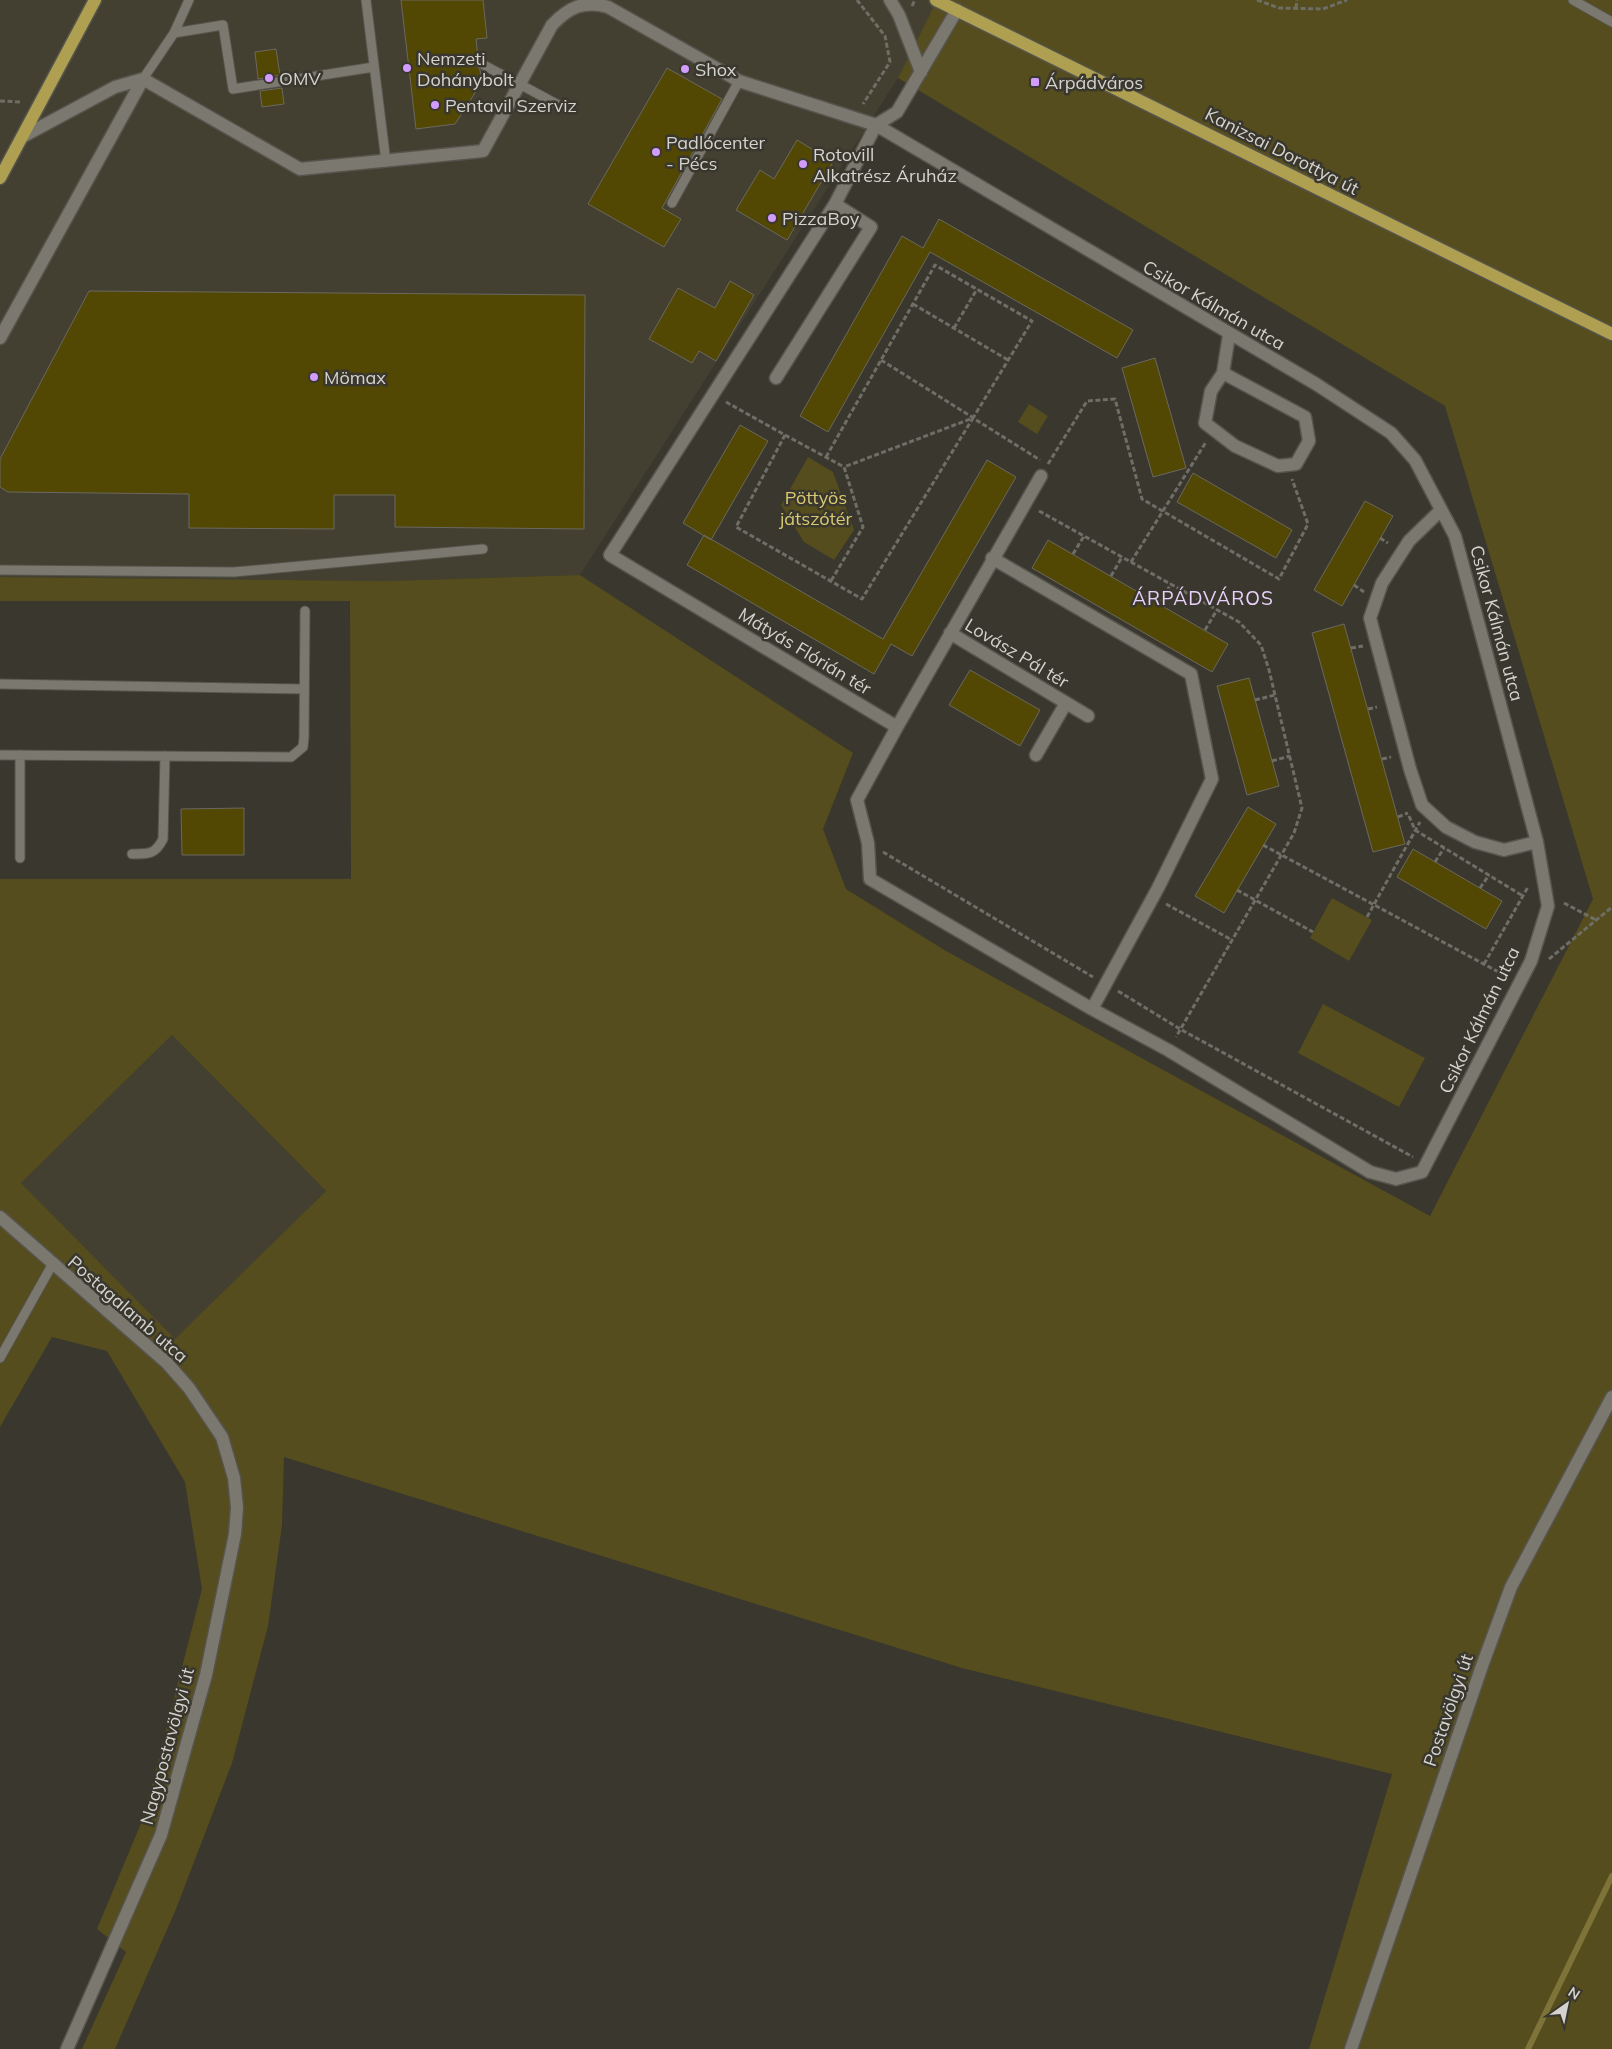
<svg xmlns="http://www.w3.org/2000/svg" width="1612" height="2049" viewBox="0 0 1612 2049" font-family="Mulish,sans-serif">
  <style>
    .built { fill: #434031 }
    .green { fill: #554d1d; fill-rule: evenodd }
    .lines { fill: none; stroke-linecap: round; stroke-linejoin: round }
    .stream { stroke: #7e7338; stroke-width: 6 }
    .building { fill: #524703; stroke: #6b695f }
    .lane-casing { stroke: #56544d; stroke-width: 11 }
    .street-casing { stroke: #56544d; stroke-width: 15 }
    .secondary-casing { stroke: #56544d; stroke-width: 15 }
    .primary-casing { stroke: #56544d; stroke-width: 15 }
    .path { stroke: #6f6e66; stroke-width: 3; stroke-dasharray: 5 2.5; stroke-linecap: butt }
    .lane { stroke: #7b796f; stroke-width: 9 }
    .street { stroke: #7b796f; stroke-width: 12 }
    .secondary { stroke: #7b796f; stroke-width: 12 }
    .primary { stroke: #aea050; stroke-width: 12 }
    .poi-dot { fill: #d29cfd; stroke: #39372e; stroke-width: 2 }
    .labels { text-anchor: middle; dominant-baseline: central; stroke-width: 5; stroke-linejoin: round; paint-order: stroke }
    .poi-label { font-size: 18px; fill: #d4d3cd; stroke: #39372e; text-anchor: start }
    .street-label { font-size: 18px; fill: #d4d3cd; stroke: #39372e }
    .park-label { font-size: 18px; fill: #d9c971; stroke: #39372e }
    .neighbourhood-label { font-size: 19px; letter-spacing: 1px; fill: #e8d2fb; stroke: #39372e }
  </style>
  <rect width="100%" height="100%" fill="#39372e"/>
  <path class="built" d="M0,0H937L898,78L580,575L386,581L0,577Z
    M172,1035L326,1191L175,1340L21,1183Z"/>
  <path class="green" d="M937,0H1612V2049H1309L1392,1774L962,1668L284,1457L282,1525L268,1626L232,1763L176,1909L115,2049H82L126,1952L97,1929L144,1816L202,1589L185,1482L107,1351L52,1337L0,1427V879H351L350,601H0V577L386,581L580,575L853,753L823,829L846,889L946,951L1430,1216L1593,899L1445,406L898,78ZM172,1035L326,1191L175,1339L21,1183Z
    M1029,404L1048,416L1037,434L1018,422Z
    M808,457L833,472L854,530L834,560L804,542L781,505Z
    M1332,898L1372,920L1349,961L1310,938Z
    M1323,1004L1425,1058L1399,1107L1298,1053Z"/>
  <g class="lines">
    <path class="stream" d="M1528,2049L1612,1876"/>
  </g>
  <path class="building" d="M401,0H483L487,38L476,39L478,57L474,63L480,70L482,82L455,124L416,129Z
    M276,49L280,75L258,79L255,52Z
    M667,68L722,99L662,208L681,219L664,247L588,204Z
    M282,88L284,104L262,107L260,91Z
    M797,140L833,162L787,240L736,210L760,170L774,179Z
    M939,219L1133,330L1117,358L930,252L828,432L800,416L902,236L923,248Z
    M730,281L754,295L716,361L699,351L692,363L649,339L678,288L715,308Z
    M89,291L585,295L584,529L395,527V495H334V529L189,528V494L8,492L0,487V459Z
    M1155,358L1186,468L1153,477L1122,368Z
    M740,425L768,441L711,540L683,523Z
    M987,460L1016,477L912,656L891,644L874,674L687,565L704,535L883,639Z
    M1193,473L1292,530L1276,558L1177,502Z
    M1365,501L1393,516L1342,606L1314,590Z
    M1048,540L1228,644L1212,672L1032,568Z
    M1344,624L1405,844L1373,852L1312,633Z
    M970,670L1040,710L1020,746L949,705Z
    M1249,678L1279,786L1247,795L1217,686Z
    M1248,807L1276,824L1224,913L1195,896Z
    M244,808V855H182L181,809Z
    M1413,849L1502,901L1486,929L1397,877Z"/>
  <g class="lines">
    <defs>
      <path id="lane" d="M366,0L386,162
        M1573,0L1612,22
        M174,33L223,25L233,89L374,67
        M480,63L566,109
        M143,79L174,33L189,0
        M672,203L739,81
        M0,570L234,572L483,549
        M0,684L304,689
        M0,755L291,757L303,747L304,737L305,611
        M132,854C148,854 155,855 163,839L165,756
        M20,858V755
        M0,1358L52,1265"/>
      <path id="street" d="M890,0L899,15L921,72
        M876,125L835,204L610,555L897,727L1041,476
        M876,125L897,112L957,10
        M22,137L115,87L143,79L300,169L483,151L552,25C569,7 584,0 608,7L739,81L876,125L1316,384L1391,433L1415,460L1455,536L1537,842L1548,906L1531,961L1422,1172L1396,1179L1370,1172L1168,1050L1092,1009L870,879L868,843L857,800L897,727
        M0,338L143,79
        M1223,373L1211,391L1205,423L1235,446L1278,466L1296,464L1309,441L1305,417L1223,373L1229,335
        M776,378L871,227L835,204
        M1441,510L1409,541L1382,583L1370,618L1410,769L1422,805L1446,827L1475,842L1504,850L1537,842
        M992,558L1191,674L1212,779L1158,888L1092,1009
        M950,633L1088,716
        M1036,755L1066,703
        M0,1217L167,1363L189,1388L222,1437L234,1478L237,1507L235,1534L206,1675L161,1835L67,2049"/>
      <path id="secondary" d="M1351,2049L1482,1666L1511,1587L1612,1397"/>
      <path id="primary" d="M936,0L1612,334
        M0,178L95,0"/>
    </defs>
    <use href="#lane" class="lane-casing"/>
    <use href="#street" class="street-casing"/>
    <use href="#secondary" class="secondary-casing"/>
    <use href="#primary" class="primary-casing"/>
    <path class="path" d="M857,0L885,36L890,62L863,104
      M1257,0L1279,8L1323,9L1347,0
      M912,6L915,0
      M1296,8L1297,0
      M0,101L22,102
      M913,304L1008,360
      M954,328L977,289
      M881,360L972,417
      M726,402L785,435L736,527L862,599L973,418L844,467L863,527L831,581
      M785,435L844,467
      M826,457L935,265L1032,321L973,418L1040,460
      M1048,464L1087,401L1115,399L1142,499L1279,579L1308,524L1292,479
      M1039,511L1239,622L1261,645L1269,670L1302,808L1294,833L1176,1037
      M1380,538L1388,543
      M1073,554L1084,536
      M1131,562L1206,442
      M1111,576L1122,557
      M1354,585L1364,592
      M1159,604L1171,584
      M1205,630L1217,610
      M1351,648L1363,646
      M1255,700L1275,695
      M1368,709L1377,707
      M1382,759L1391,757
      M1272,761L1290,756
      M1409,816L1415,830L1523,896
      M1398,817L1408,813
      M1263,845L1506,976
      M883,852L1093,977
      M1435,862L1444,848
      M1480,888L1489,875
      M1237,890L1313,932
      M1564,903L1596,920
      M1166,904L1232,940
      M1367,917L1420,822
      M1549,959L1612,907
      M1484,964L1528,887
      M1118,991L1180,1029L1413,1157"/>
    <use href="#lane" class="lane"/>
    <use href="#street" class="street"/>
    <use href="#secondary" class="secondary"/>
    <use href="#primary" class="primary"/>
  </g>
  <g class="poi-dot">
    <circle cx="407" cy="68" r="5"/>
    <circle cx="685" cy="69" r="5"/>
    <circle cx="269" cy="78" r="5"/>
    <rect x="1030" y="77" width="10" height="10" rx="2.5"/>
    <circle cx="435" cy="105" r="5"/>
    <circle cx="656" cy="152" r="5"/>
    <circle cx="803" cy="164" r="5"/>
    <circle cx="772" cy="218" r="5"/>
    <circle cx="314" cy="377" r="5"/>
  </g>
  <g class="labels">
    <g class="poi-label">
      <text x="417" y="58">Nemzeti<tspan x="417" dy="21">Dohánybolt</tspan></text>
      <text x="695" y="69">Shox</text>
      <text x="279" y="78">OMV</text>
      <text x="1045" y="82">Árpádváros</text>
      <text x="445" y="105">Pentavil Szerviz</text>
      <text x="666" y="142">Padlócenter<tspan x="666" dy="21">- Pécs</tspan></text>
      <text x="813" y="154">Rotovill<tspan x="813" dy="21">Alkatrész Áruház</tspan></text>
      <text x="782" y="218">PizzaBoy</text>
      <text x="324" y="377">Mömax</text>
    </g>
    <g class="street-label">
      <text transform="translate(1282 151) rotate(27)">Kanizsai Dorottya út</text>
      <text transform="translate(1214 305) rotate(30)">Csikor Kálmán utca</text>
      <text transform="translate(1497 623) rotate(75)">Csikor Kálmán utca</text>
      <text transform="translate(805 651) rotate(31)">Mátyás Flórián tér</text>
      <text transform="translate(1017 653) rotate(31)">Lovász Pál tér</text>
      <text transform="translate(1479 1020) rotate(-64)">Csikor Kálmán utca</text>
      <text transform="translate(128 1309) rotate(41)">Postagalamb utca</text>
      <text transform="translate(1448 1710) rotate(-71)">Postavölgyi út</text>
      <text transform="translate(167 1746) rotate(-75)">Nagypostavölgyi út</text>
    </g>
    <g class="park-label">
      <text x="816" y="497">Pöttyös<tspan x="816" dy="21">játszótér</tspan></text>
    </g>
    <g class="neighbourhood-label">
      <text x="1203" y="598">ÁRPÁDVÁROS</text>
    </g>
  </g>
  <g transform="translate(1567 2004) rotate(33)" stroke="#39372e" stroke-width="4" paint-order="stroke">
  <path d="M0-4L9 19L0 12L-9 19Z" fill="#d4d3cd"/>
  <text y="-8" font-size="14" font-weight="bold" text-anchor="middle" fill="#d4d3cd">N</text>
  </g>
</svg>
